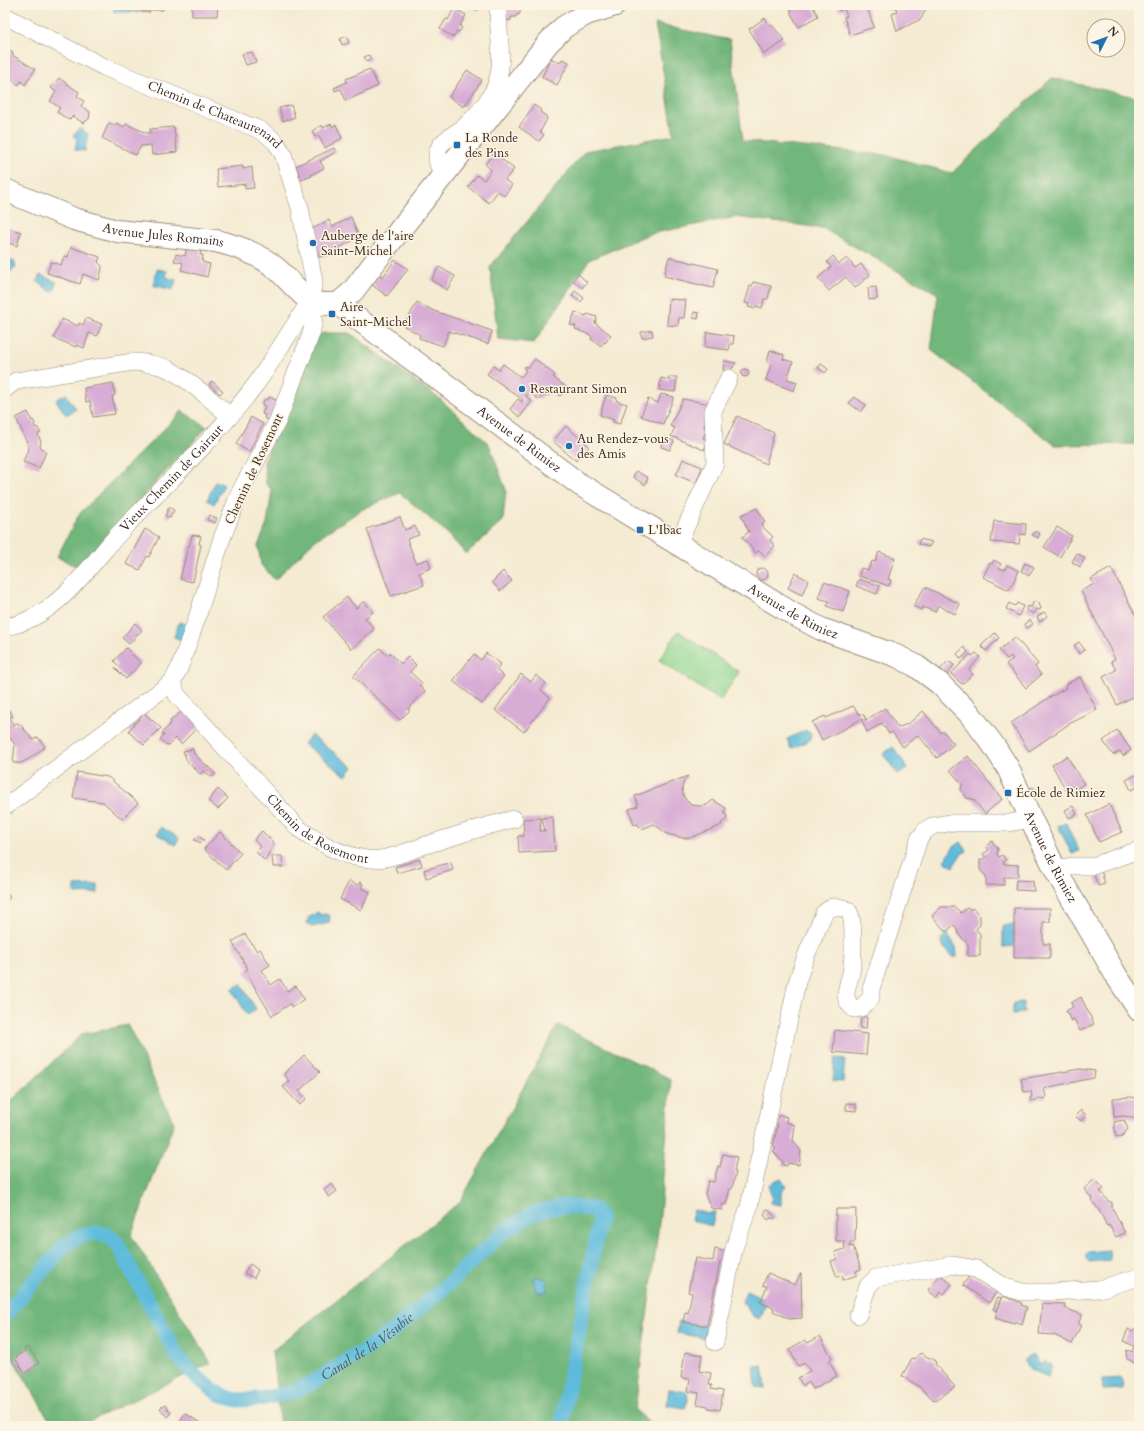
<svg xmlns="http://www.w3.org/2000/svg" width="1144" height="1431" viewBox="0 0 1144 1431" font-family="Cardo,serif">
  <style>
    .green { fill: #8cd590; stroke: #648057 }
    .forest { fill: #71b67a; stroke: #56704c }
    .water { fill: #5ebbdc; stroke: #4c727d }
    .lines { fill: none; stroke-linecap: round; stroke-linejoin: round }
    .canal { stroke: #5ebbdc; stroke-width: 15 }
    .building { fill: #d8add5 }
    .street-casing { stroke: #988a78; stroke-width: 18 }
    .secondary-casing { stroke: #988a78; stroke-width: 24 }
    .street { stroke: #fff; stroke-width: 17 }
    .secondary { stroke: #fff; stroke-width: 22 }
    .poi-dot { fill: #1f6fb2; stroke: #fcf5e5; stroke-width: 1.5 }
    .labels { text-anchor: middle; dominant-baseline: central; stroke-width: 3; stroke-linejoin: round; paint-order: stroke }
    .street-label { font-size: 13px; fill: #3b2a1e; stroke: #fcf5e5 }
    .poi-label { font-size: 13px; fill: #3b2a1e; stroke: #fcf5e5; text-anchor: start }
    .water-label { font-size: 14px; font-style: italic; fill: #465657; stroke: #fcf5e5 }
  </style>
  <rect width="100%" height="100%" fill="#fcf5e5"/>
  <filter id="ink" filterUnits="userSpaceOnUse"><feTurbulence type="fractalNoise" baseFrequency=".025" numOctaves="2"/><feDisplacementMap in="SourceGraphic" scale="8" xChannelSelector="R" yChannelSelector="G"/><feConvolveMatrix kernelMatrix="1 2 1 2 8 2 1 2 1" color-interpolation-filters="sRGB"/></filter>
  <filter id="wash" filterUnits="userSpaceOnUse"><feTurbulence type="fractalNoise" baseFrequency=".012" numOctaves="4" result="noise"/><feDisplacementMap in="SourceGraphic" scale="16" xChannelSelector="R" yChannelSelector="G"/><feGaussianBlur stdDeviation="0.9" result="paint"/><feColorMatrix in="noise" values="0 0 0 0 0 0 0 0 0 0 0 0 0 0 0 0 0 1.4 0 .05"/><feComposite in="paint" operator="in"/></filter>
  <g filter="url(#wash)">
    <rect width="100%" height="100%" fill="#f5ebd3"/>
    <path class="green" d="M678,631L739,672L720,701L659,660Z"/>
    <path class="forest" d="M655,24L730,40L743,141L885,155L952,173L1052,78L1139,98V444L1055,445L931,350L938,294L822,228L736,217L649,234L589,260L534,343L498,339L490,267L585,151L674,135Z
      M325,333H350L441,400L489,444L506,490L503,521L466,554L447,533L400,493L363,509L325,533L311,544L275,580L261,565L258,546L267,524L272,490L266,484L264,462L313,340L320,334Z
      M182,411L207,427L78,567L57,557L79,514Z
      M128,1025L174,1123L131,1235L211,1363L79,1426H53L5,1345V1107L82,1034Z
      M558,1025L671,1079L660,1215L635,1410L654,1426H280L272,1351L460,1202Z"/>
    <path class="water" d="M114,5H139V12H114Z
      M80,128L88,134L85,151L75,150L77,138L73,136Z
      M5,261H14L16,268L8,273L5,272Z
      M157,269L167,271L166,277L176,280L173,290L153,285Z
      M40,275L56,282L55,289L51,292L37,281Z
      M66,394L76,409L66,415L56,400Z
      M216,481L224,485L214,504L207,500Z
      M179,622L187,625L182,640L174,637Z
      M806,730L811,734L810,740L791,749L787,739Z
      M311,735L353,767L346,776L304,744Z
      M893,747L908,768L898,775L883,754Z
      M1066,823L1079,851L1072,854L1058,826Z
      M161,827L179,838L175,845L157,834Z
      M961,842L967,851L961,854L953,867L944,861L954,847Z
      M98,885V893L75,894V886Z
      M318,912L321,915L325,914L330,916L329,923L312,927L307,923L308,918Z
      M1014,924V946L1003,947V926Z
      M947,933L956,947L957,957H953L944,948L941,939Z
      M241,984L256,1009L247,1015L232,989Z
      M1023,1002L1024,1013L1013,1014V1003Z
      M835,1058L845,1059L843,1082L833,1081Z
      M781,1179L786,1187L781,1192V1205L770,1203L772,1197L768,1186L776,1180Z
      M694,1210L707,1214L712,1212H715L712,1226L691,1220Z
      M1109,1250L1110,1260L1089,1262L1085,1257L1088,1252Z
      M536,1276L548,1280L547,1290L543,1293L536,1291L533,1280Z
      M746,1291L762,1298L760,1302L766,1304L760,1319L753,1316L742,1302Z
      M679,1321L707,1326L705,1338L677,1333Z
      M1033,1354L1039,1363L1042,1365L1044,1361L1052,1365L1048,1377L1030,1369L1024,1360Z
      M763,1365L766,1388L756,1387L754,1366Z
      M1122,1378L1123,1389L1103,1390L1102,1379Z
      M669,1389L687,1392L688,1400L685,1408L667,1405Z"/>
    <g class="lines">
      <path class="canal" id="s1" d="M5,1315L64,1246L80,1236L95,1233L108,1235L117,1243L177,1356L196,1377L222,1396L238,1400L260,1399L294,1392L315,1381L382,1339L437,1294L506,1230L536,1212L564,1206L593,1209L600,1216L599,1223L561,1426"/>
    </g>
    <g id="blocks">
      <path class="building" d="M141,5H163V10H150V12H141Z
        M192,5H218L217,16H192Z
        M466,5H481L478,10Z
        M502,5H520V7H522L519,15L517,14L516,17H511V20L502,21Z
        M787,5H812L818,16L799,27L791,14V10Z
        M837,5H866L874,27L850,35L844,17L847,16L844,9L839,11Z
        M889,5H928L921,19L897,31L892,14L897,12L896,7L890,8Z
        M454,8L466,15L460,26L462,28L459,32L457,31L453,37L440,29L446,19L448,20Z
        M765,18L770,26L772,25L785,41L764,54L749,29Z
        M347,36L349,43L342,45L340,39Z
        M5,48L13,53L12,55L35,69L25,85L21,81L19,85L5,76Z
        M252,52L256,62L246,65L242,54Z
        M369,55L371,59L367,62L364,57Z
        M551,58L560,63L562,59L569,62L557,85L542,77Z
        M370,69L378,86L346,101L341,89L335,91L334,88L347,82L346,79Z
        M467,70L482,80L464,107L449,97Z
        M59,78L79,92L77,96L84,101L81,106L90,112L89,119L83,123L73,116L69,120L57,112L60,108L50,101L56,92L51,88Z
        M291,105L295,117L283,121L279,108Z
        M534,105L541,110L540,112L546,116L547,119L540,132L544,135L539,141L519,127Z
        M109,123L115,126L116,123L124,127L126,124L147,133H150V129L174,127L177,152L152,155L151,145L141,146L136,155L102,138Z
        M331,124L333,127L336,125L342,138L325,148L318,135L315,137L312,131L322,125L323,128Z
        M334,148L336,152L320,161L324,168L311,175L312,176L299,181V174L296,166Z
        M494,153L514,169L505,180L512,185L504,196L498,191L489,203L468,187L477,175L484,180L491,170L485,164Z
        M243,166V169L252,167L254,188L245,189V184L218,187L216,169Z
        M351,217L359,237L327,255L319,257L310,230L329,220L332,227Z
        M5,227L21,232L17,246L5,242Z
        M187,246L201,250L200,255H203L202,262L210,264L207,277L181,270L183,263L174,261L176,254L185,256Z
        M71,247L100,257L98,262L102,266V269L99,280L83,274L80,284L47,273L51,262L61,265L64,256L68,257Z
        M833,256L839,264L847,258L855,268L861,264L870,275L855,288L846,277L829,291L818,278L831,267L827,262Z
        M669,257L718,269L713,288L664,276Z
        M395,260L408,269L387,296L372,285L380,275L383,277Z
        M439,267L455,276L447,290L431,280Z
        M578,274L587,282L582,288L573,280Z
        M753,282L771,286L768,299H764L762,308L756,306L755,309L748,307L749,304L745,303L750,286H752Z
        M876,287L877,299L869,300L868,288Z
        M575,291L584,298L581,302L572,296Z
        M669,299L686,300L684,318H679L678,326L667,325Z
        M417,302L434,311L492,331L488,344L449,331L443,346L419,338L420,335L404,326Z
        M575,312L586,316L587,314L597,317L595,323L611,335L605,343L604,342L601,346L591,339L592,337L590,335L575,329L576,326L570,325Z
        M694,312L699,313L698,319L693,318Z
        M86,318L102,324L97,336L89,333L84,348L77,345L76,347L54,338L62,319L78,326L79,323L83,325Z
        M652,330L653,336L642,338L641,332Z
        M707,332L734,336L733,344H730L729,350L705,347Z
        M770,350L784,355L783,359L793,362L787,379L797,382L794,391L766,380L771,364L767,362Z
        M535,359L555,375L553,377L567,388L560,396L552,388L546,396L544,394L539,400L529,392L526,396L532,401L520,417L510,409L518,399L522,402L523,400L487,374L493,366L499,370L503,364L521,377L526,371L524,369L526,366L528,368Z
        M724,361L736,363L730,371L723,370Z
        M821,364L828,369L825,373L818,368Z
        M741 373a4 4 0 1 1 8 0a4 4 0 1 1-8 0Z
        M669,377H677L675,392L659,390L661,378L669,380Z
        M212,381L223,391L220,394L209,385Z
        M113,383L115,395L112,396L115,414L93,417L90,401L86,402L84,388Z
        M661,394L674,397L663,424L641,416L648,399L658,403Z
        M606,395L617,398L616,401L627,404L620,424L613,422L614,420L600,415Z
        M269,397L280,402L269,420L264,418L265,415L262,414L265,406L262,405L265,399L268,400Z
        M854,397L866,405L861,412L849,403Z
        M683,399L711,404L704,427L707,429L703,438L708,440L704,450L671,436L675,428L670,426Z
        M28,412L32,421L33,420L35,424L34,425L35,428L37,427L41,433L38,434L41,442L40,446L42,449H44L46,452L39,468L23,462L29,447L16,418Z
        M737,416L774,433L766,464L724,444Z
        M251,417L263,424L249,452L236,444Z
        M566,426L589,446L576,461L553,441Z
        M665,437L674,441L670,450L661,447Z
        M683,459L702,467L696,483L676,475Z
        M636,471L648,478L645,485L633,477Z
        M169,507L174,510L170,518L165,516Z
        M757,508L765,522L762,523L763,527L773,537L770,540L775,546L765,556L759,550L756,553L742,537L749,532L741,515Z
        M209,515L217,518L215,523L207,520Z
        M400,517L405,530L415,526L419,535L407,539L416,563L428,559L431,568L419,573L424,585L391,596L367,529Z
        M994,521L1026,524L1025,535L1020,534L1019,544L991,542Z
        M1057,527L1072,536L1060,557L1044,547Z
        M145,529L159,537L149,557L147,556L140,570L126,564Z
        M1036,531L1040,534L1038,538L1032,535Z
        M192,535L201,536L199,544L201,545L193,582L180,579L188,546L189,547Z
        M920,539L932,542L929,547L918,544Z
        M879,552L895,558L888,579L891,580L889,586L859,576L861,568L868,570L872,561L875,562Z
        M1077,553L1085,558L1080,567L1072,562Z
        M994,560L1001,564L999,568L1005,570L1007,565L1019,571L1009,590L983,577L990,563L992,564Z
        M1025,563L1034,567L1029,576L1021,571Z
        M1111,568L1139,622V694L1117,705L1103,677L1116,670L1111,661L1115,659L1081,591L1094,584L1091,579Z
        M756 574a6 6 0 1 1 12 0a6 6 0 1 1-12 0Z
        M503,571L512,581L500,591L492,582Z
        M795,573L808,580L802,595L788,588Z
        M859,579L880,586L877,594L856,586Z
        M824,582L850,591L843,612L827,606L829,601L818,598Z
        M925,587L960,604L955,614L938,605L935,612L923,607L921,610L913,606Z
        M347,597L356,608L364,601L373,612L365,618L374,629L351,649L323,617Z
        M1034,601L1040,603L1039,605L1041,607L1040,610L1037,609L1034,614L1026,610L1027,606L1031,607Z
        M1009,603L1015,606L1017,603L1023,606L1019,616L1006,609Z
        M1044,612L1047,616L1040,622L1037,617Z
        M1030,620L1033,624L1027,628L1024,624Z
        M135,623L142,630L129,644L122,638Z
        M995,633L999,638L986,651L981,646Z
        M1015,637L1038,664L1035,667L1041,675L1026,688L1006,664L1013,659L1011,656L1007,659L999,650Z
        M1079,642L1085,650L1079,654L1074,645Z
        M964,647L968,652L961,659L957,654Z
        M126,648L141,663L126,679L115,668L118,665L114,661Z
        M380,648L387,655L390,653L401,664L408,657L416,665L410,672L422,683L419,686L425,691L408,709L410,710L400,720L353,676Z
        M486,653L501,664L496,670L504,676L482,704L453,681L474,654L481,660Z
        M976,653L980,657L969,670L973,674L962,684L951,674L970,654L972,656Z
        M948,661L954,665L946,676L940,670Z
        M521,674L531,682L536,675L546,683L541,690L550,698L524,732L495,710Z
        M1080,677L1097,710L1069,724L1029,751L1011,723L1050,697L1066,688L1065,685Z
        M853,706L859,714L864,715L866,720L885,708L898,728L909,723L923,711L941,733L943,731L954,744L937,758L918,735L903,747L892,732L889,734L882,723L867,732L861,719L846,728L822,740L812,722L825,716L826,718Z
        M7,707L13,716L9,718L14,725L16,723L20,724L33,740L38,737L45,747L29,759L21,763H13L15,745L12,740L5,735V708Z
        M185,709L200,725L181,744L176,738L169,745H167L160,739L164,735L162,733L171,723L170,721Z
        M144,713L161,728L144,745L131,734L129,730Z
        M1117,730L1131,750L1123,756L1120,751L1113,755L1103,741Z
        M193,749L194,754L216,774L212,777L204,771L200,774L187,761L183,751Z
        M968,756L1002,799L985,814L973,799L967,798L961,790L962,784L950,770Z
        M1067,756L1084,784L1075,790L1072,786L1066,790L1052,765Z
        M77,772L108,777L138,803L122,819L103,802L73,798Z
        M1136,775L1139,780V786L1131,790L1126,780Z
        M688,776L684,781L682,788L683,795L686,800L691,805L699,806L707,805L713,800L726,808L724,812L727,816L726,820L721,823L722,825L690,838H683L667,834L654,824L642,829L637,824L634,825L629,809L638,806L635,796Z
        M1033,787L1036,793L1031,795L1028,789Z
        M218,789L228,798L218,809L208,801Z
        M1109,804L1122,832L1099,842L1087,815Z
        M1073,806L1077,814L1069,818L1065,810Z
        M553,817L555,851L519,853L518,836H524L523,819L541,818L540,831H545L542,818Z
        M262,831L274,843L265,861L256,852L261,847L254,840Z
        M220,832L241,853L226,870L204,849Z
        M198,836L204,840L201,843L194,840Z
        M992,841L998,849L997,855L999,857L1002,855L1006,860L1003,862L1004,864L1018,865V877H1004V885H986V876L980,870V860L986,858L983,854L989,850L986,846Z
        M272,856H282L283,867H273Z
        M420,859L422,866L397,873L395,867Z
        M451,862L453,870L426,878L424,870Z
        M1101,870L1105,884L1098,886L1093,872Z
        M1016,880L1033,881L1034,891L1015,890Z
        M349,881L358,886L360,882L363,884L361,888L370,892L361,910L340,899Z
        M5,891L10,897L5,903Z
        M941,907H955L961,913L968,907L970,910L973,908L980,916V925L976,929L980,934V956H968V944L958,934L957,929L954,925L946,932L932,916Z
        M1014,908H1050V922H1043V944H1050V958H1014Z
        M245,934L257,951L260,949L270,965L262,970L271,985L280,979L287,991L296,986L304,999L292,1007L290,1004L272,1016L245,971L248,969L232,942Z
        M1081,997L1094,1024L1080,1031L1074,1019L1071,1021L1066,1011L1073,1007L1071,1003Z
        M861,1017H867L866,1029L860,1028Z
        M835,1030L868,1034L866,1055L833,1052Z
        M304,1055L320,1072L299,1091L306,1099L300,1105L283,1087L289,1081L284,1074Z
        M1080,1069L1095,1071L1094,1078L1044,1088L1046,1098L1030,1101V1098L1032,1097L1031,1091L1024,1092L1021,1079Z
        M1131,1097L1139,1099V1120L1125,1116L1114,1117L1113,1098Z
        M846,1103L856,1104V1111L846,1110Z
        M1081,1110L1086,1115L1081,1121L1075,1116Z
        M780,1115L787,1117L786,1122L795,1125L793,1140L801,1151L799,1165L788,1163L787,1166L783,1165V1162L773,1151L776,1149L773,1146L778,1124L775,1122L776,1118Z
        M1124,1120L1128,1129L1122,1136L1116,1137L1114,1122Z
        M723,1154L737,1157L734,1171L736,1172L732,1189L730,1188L726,1205L723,1204L722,1210L711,1208L705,1194L708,1181L714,1182L718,1166L720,1167Z
        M1095,1179L1104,1189L1100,1191L1109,1202H1112V1207L1125,1233L1116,1237L1109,1225L1107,1226L1099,1210L1091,1200L1092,1198L1084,1189Z
        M332,1184L337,1191L329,1197L324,1190Z
        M767,1208L776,1218L774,1219L771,1218L768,1220L764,1215Z
        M836,1209H856L855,1242H850V1247L853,1246L861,1269L856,1271L857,1275L843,1280L842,1275L837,1277L831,1261L837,1259L835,1252L845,1249L844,1241H836Z
        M715,1249L727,1252L725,1263L720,1262L707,1326L683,1322L685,1312L688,1313L692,1293L688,1292L695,1258L713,1261Z
        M250,1264L258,1270L254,1278L244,1273Z
        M768,1273L795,1285L801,1273L802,1318L790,1319L773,1311L774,1308L760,1302L767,1287L763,1285Z
        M940,1275L952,1284L944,1294L941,1292L937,1298L928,1290Z
        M970,1275L999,1288L989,1303L963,1285Z
        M1003,1296L1022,1303L1021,1305L1027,1307L1022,1324L1015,1321L1014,1324L1010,1323L995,1318Z
        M998,1297L1001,1298L996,1311L993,1309Z
        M1042,1303L1065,1304V1308L1082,1315L1078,1324L1081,1325L1072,1344L1054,1335L1039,1334Z
        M1137,1327L1139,1328V1365L1127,1359L1126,1354L1127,1350L1132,1352L1134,1346L1123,1341L1128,1329L1133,1331L1134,1329Z
        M820,1336L832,1358L829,1361L837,1376L813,1389L809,1382L803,1386L798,1378L810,1371L805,1363L798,1366L789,1349L805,1340L808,1343Z
        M28,1347L39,1363L25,1373L16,1360L17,1356L25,1351L24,1350Z
        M685,1352L702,1355L699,1371L711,1373L709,1385H712L711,1389L723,1391L720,1410L708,1408V1406L697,1404L699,1393L688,1391L690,1379L681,1378Z
        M922,1353L927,1357L933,1359L936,1362L935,1364L955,1387L935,1401L917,1385L902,1376L912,1358L915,1359L919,1354Z
        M165,1405L171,1413L167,1417L160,1408Z
        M185,1413L205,1426H184L179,1423Z"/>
    </g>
  </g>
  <g filter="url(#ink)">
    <use href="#blocks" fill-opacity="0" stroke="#988a78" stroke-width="1"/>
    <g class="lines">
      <defs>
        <g id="street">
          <path id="s2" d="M5,16L104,67L260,130L270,137L277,144L283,154L300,208L314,281L310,301L314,319L311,334L278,420L240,492L222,538L197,618L179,669L172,682L5,807"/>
          <path d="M443,175C438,166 434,156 440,146C443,140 458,132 464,127C474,118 484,107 491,95C508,68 497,35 498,5"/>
          <path d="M5,389L16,381L133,362C145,363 159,364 170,370C190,380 213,402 230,416"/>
          <path d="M678,544L715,463L713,411L729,378"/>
          <path id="s3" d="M5,627C59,618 90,563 125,527C170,480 217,436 256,384C275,357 292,328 310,301"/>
          <path id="s4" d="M172,682L177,695L298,828C317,841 338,854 361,858C383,863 405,852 426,845C455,836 484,826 514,819"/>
          <path d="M1056,871L1071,866H1093L1139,850"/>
          <path d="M858,1315L868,1286L876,1278L952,1265L976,1269L1005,1287L1022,1292H1052L1099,1289L1139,1277"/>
          <path d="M715,1342L734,1248L749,1207L797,982L806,956L824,913L832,907C838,907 845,907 849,912C855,920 853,963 851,973C848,988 840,997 854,1009L861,1008L871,998V989L919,839L925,831L932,826L949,823H1009L1031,819"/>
        </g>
        <g id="secondary">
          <path id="s5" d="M5,190L74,219L117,231L216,241C237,246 261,255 277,269C286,277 302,296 311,301C319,305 330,304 338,304L353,291L384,250L548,43L564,27L586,14L615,5"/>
          <path id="s6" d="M338,304L579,484L793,614L821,629L897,656L916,666L939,683L969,713L994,746L1008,768L1031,819L1056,871L1117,977L1139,1010"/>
        </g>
      </defs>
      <use href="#street" class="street-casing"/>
      <use href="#secondary" class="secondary-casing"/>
      <use href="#street" class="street"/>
      <use href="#secondary" class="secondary"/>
    </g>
  </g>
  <g class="poi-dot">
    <rect x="453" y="141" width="8" height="8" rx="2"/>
    <circle cx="313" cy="243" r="4"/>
    <rect x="328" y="310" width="8" height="8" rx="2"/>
    <circle cx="522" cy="389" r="4"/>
    <circle cx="569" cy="446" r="4"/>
    <rect x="636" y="526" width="8" height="8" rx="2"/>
    <rect x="1004" y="789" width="8" height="8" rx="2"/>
  </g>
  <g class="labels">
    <g class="street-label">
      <text stroke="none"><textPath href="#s2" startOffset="232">Chemin de Chateaurenard</textPath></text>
      <text stroke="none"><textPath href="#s5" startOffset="166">Avenue Jules Romains</textPath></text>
      <text stroke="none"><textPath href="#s6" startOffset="226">Avenue de Rimiez</textPath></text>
      <text transform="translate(254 469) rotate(-65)">Chemin de Rosemont</text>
      <text stroke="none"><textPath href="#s3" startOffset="227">Vieux Chemin de Gairaut</textPath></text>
      <text stroke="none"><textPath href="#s6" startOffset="550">Avenue de Rimiez</textPath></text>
      <text stroke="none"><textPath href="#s4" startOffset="211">Chemin de Rosemont</textPath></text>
      <text stroke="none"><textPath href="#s6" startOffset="922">Avenue de Rimiez</textPath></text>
    </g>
    <g class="poi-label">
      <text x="465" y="138">La Ronde<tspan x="465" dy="15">des Pins</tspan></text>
      <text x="321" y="236">Auberge de l'aire<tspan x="321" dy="15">Saint-Michel</tspan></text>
      <text x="340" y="307">Aire<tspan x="340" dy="15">Saint-Michel</tspan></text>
      <text x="530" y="389">Restaurant Simon</text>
      <text x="577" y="439">Au Rendez-vous<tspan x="577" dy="15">des Amis</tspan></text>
      <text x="648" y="530">L'Ibac</text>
      <text x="1016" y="793">École de Rimiez</text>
    </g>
    <g class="water-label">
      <text stroke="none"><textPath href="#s1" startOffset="498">Canal de la Vésubie</textPath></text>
    </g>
  </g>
  <rect width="1144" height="1431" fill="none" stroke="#fcf5e5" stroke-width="20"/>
  <g transform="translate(1106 38) rotate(48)"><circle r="19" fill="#fcf5e5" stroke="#afa495"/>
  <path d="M0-3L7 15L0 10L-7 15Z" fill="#1f6fb2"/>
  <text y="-6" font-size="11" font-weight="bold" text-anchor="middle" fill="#3b2a1e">N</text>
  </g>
</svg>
